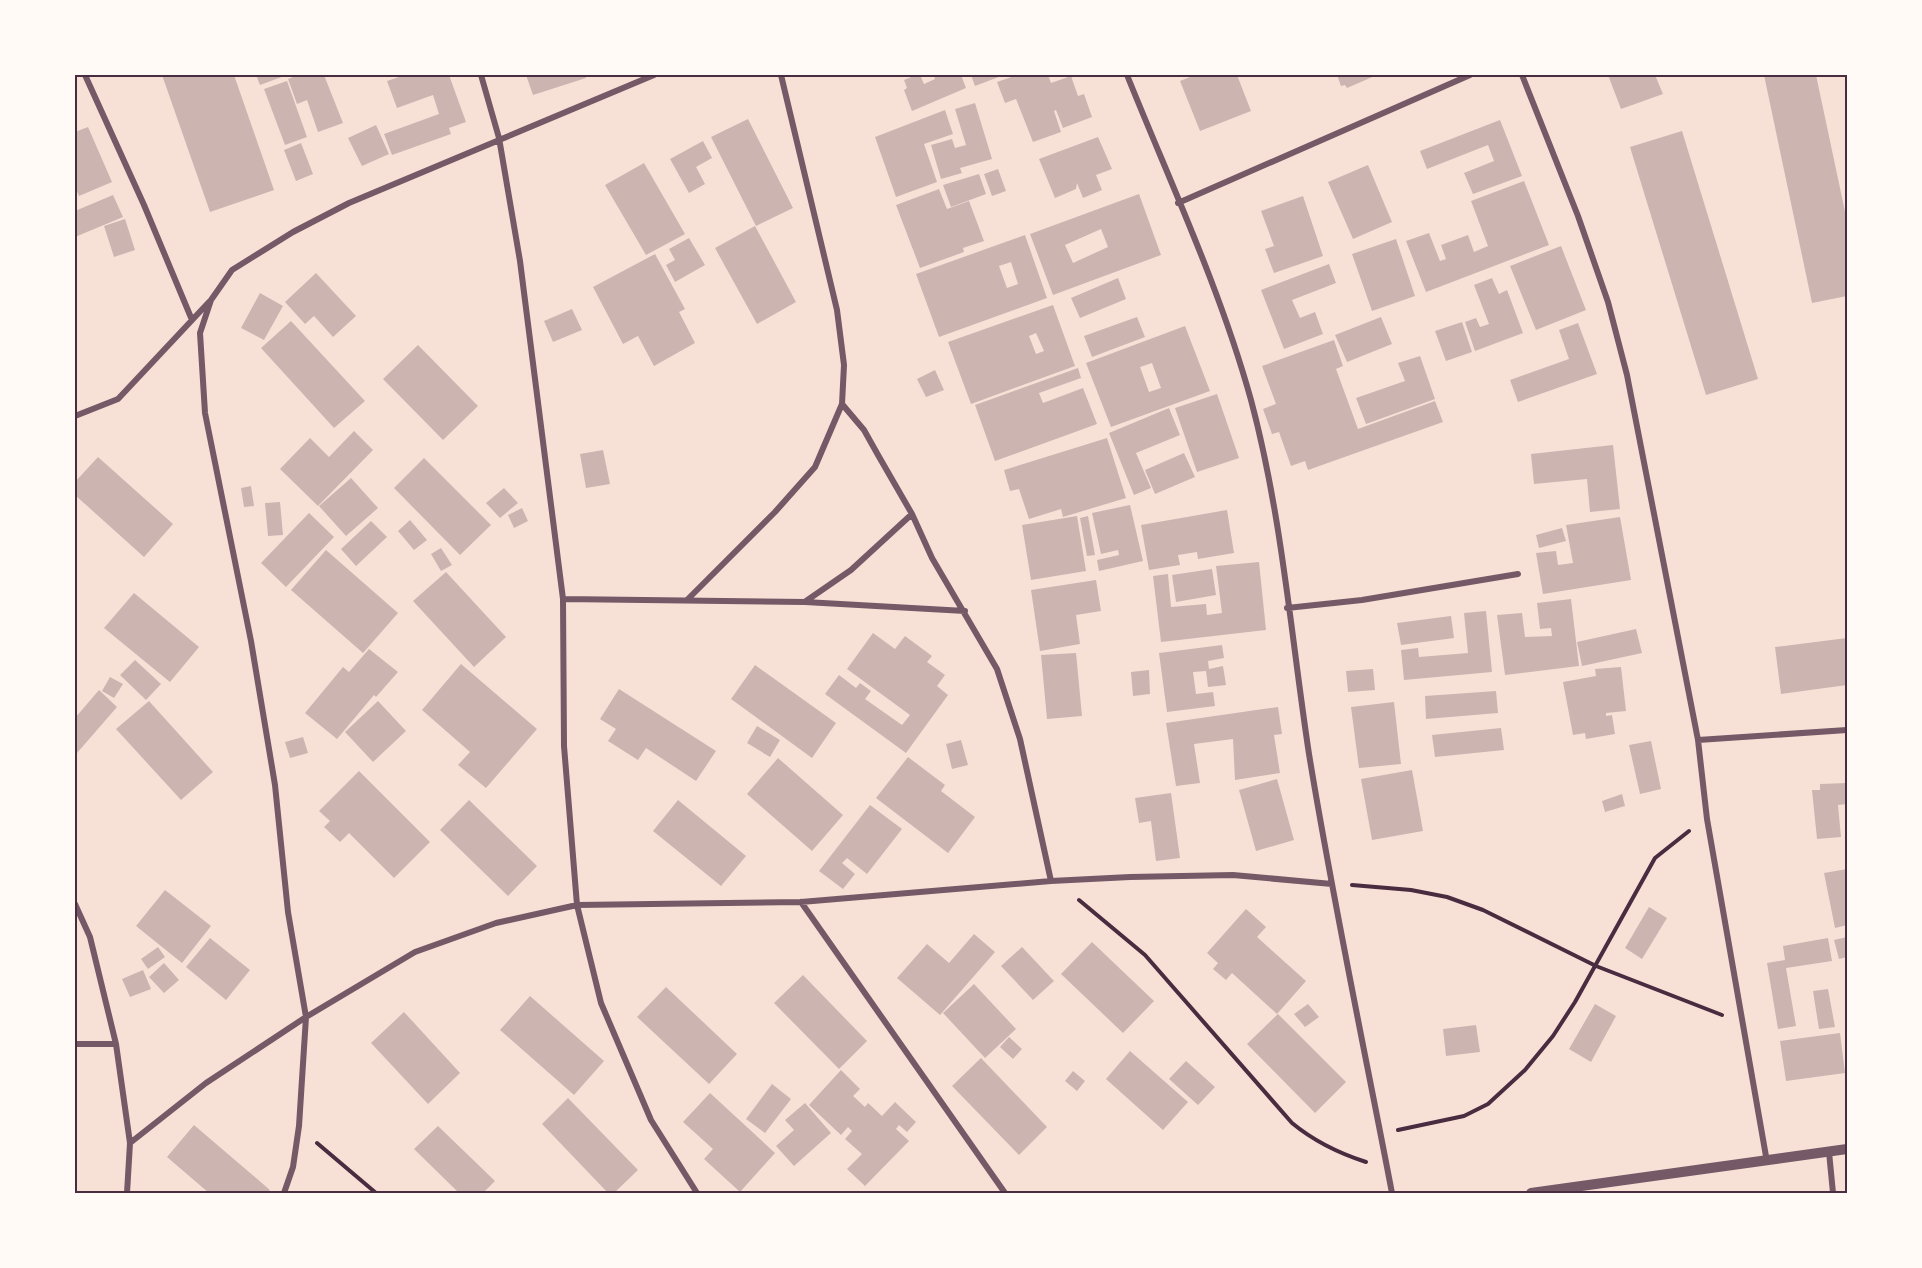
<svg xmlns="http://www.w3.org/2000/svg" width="1922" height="1268" viewBox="0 0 1922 1268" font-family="'Titillium Web',sans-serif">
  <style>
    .building { fill: #ccb4b1; fill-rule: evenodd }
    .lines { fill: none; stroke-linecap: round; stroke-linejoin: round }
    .path { stroke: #4a2c40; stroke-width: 4 }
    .minor { stroke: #755966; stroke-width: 6 }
    .tertiary { stroke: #755966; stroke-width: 10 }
    .neatline { fill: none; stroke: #4a2c40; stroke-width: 2 }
  </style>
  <rect width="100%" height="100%" fill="#f7e1d7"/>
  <path class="building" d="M162,75H234L274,190L210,212Z
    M256,75H287L260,85Z
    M298,75H324L343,123L318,132L307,100L297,104L288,79Z
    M405,75H449L466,122L449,128L451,134L392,155L384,134L439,114L433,95L397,108L387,81Z
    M526,75H585L586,78L533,95Z
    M916,75H920L924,84L935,79L934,75H961L966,88L912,111L904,90L907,88L904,80Z
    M971,75H1004L975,86Z
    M1017,75H1048L1051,83L1071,76L1078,96L1084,94L1092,117L1063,128L1056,110L1054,111L1061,132L1033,142L1016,99L1005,103L997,82Z
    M1195,75H1237L1251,111L1200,131L1180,81Z
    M1337,75H1377L1347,88L1345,85L1341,86Z
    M1608,75H1655L1663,94L1621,109Z
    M1764,75H1816L1847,221V296L1812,303Z
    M287,81L307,137L285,145L264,89Z
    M975,103L992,159L960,168L962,173L941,179L931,145L952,139L955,148L966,145L955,109Z
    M945,110L953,134L924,144L937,182L896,197L875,137Z
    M748,119L793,208L756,226L711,137Z
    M1500,120L1522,176L1473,194L1464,173L1494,161L1488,145L1427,169L1420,151Z
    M376,125L389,154L362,166L348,138Z
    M88,127L112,182L79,196L75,187V132Z
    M1682,131L1758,379L1706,395L1630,147Z
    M1098,137L1112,169L1096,175L1102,190L1083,198L1077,183L1076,189L1055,198L1039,159Z
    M703,141L712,158L696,167L705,184L689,193L670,159Z
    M301,143L313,174L296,181L284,150Z
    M644,163L685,234L646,255L605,185Z
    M1368,165L1392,222L1353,239L1328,182Z
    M998,169L1006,191L992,196L984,174Z
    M979,174L986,194L951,207L943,185Z
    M1524,181L1549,245L1426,292L1406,241L1429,233L1440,261L1446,259L1441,245L1468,235L1474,252L1488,246L1471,201Z
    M939,189L947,209L969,201L984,241L963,248L964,252L920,268L896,205Z
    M1139,194L1161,255L1053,295L1030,234ZM1101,229L1108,247L1073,263L1065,245Z
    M113,195L123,217L75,237V211Z
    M1303,196L1323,256L1274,273L1265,249L1274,246L1261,211Z
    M125,219L135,250L114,257L104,226Z
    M755,226L796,302L757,324L715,248Z
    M1025,235L1047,298L939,337L916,274ZM1011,262L1018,284L1007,288L999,266Z
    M689,238L705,265L675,282L666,265L675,260L669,249Z
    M1396,239L1415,296L1372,311L1352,254Z
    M1561,246L1586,310L1536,330L1510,266Z
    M655,254L685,309L679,312L695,343L654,366L638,336L623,344L593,287Z
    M1329,264L1336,283L1292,300L1300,318L1315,312L1323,334L1284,349L1261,290Z
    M316,273L356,316L333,337L314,316L305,324L285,302Z
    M1118,278L1126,299L1080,318L1071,298Z
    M1492,278L1499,294L1507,290L1523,333L1475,351L1465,322L1476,318L1480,327L1489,324L1474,285Z
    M260,293L283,306L264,340L241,328Z
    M1053,305L1075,366L971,404L948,342ZM1036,333L1044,351L1036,354L1029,336Z
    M572,309L582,330L553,342L544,321Z
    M1137,317L1145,337L1092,357L1084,336Z
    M1381,317L1392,344L1347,362L1335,335Z
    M291,321L365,401L334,428L261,348Z
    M1462,322L1472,352L1446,361L1435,331Z
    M1578,323L1597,374L1518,402L1510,380L1569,359L1559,330Z
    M1185,326L1210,391L1111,427L1086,363ZM1152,363L1161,388L1149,392L1140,367Z
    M1334,340L1343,366L1336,369L1358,429L1435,401L1443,422L1308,470L1305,461L1291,466L1279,432L1272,434L1263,409L1276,404L1262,366Z
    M418,345L478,406L443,440L383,379Z
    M1420,356L1435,399L1366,424L1356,398L1405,381L1398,363Z
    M1078,368L1081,378L1039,393L1043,403L1083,388L1097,424L995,461L975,405Z
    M935,370L944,390L926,397L917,379Z
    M1217,394L1239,458L1197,472L1175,408Z
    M1169,408L1180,435L1136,453L1151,488L1134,495L1109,433Z
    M354,431L373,450L318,506L280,469L310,438L329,457Z
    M1107,438L1126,498L1063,517L1061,509L1029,519L1019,489L1010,491L1004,470Z
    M1613,445L1620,509L1590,512L1587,479L1534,484L1531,454Z
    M603,450L610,484L586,488L580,454Z
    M1184,453L1195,477L1155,494L1145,470Z
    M98,457L173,524L144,557L75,495V482Z
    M424,458L491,525L460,555L394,488Z
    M351,478L378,508L346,536L319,506Z
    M251,486L254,506L244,507L241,488Z
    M504,488L518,503L500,518L486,503Z
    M280,502L283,535L268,536L265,503Z
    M1130,505L1143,561L1099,571L1097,560L1119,555L1118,550L1101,554L1092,513Z
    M522,508L528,521L514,528L508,515Z
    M1227,510L1234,553L1198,559L1197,552L1178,555L1180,565L1149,570L1141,525Z
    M309,513L334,537L286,587L261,563Z
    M1077,516L1086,571L1031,580L1022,525Z
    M1088,516L1095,555L1087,556L1080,518Z
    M1620,517L1631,580L1543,594L1536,553L1556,551L1558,565L1573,563L1566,525Z
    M410,520L427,540L414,550L398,531Z
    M371,521L387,537L356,566L341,549Z
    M1562,528L1566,541L1539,548L1536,535Z
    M441,548L452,565L441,571L431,554Z
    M326,550L398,613L363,653L291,590Z
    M1259,562L1266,630L1161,642L1153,576L1168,574L1171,607L1206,604L1207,615L1222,613L1216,566Z
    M1212,569L1216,595L1176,602L1172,575Z
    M446,572L506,637L474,667L413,601Z
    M1096,580L1101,611L1076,615L1080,644L1040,651L1031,590Z
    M134,593L199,647L170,682L104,628Z
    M1571,599L1579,666L1505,675L1497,615L1522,613L1525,637L1552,636L1551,628L1540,629L1537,603Z
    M1486,611L1492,672L1404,680L1401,650L1418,648L1419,657L1468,653L1464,613Z
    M1451,616L1454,638L1401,645L1397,623Z
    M1636,629L1642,653L1582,666L1577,642Z
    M873,633L895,649L905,636L932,656L927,662L945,675L937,686L948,695L906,753L825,694L839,675L856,688L860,683L871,691L865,699L902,725L910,715L847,669Z
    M1847,638V685L1781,694L1775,647Z
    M1222,645L1224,658L1208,661L1209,669L1223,666L1226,685L1208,687L1206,671L1193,672L1196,694L1213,692L1215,706L1167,712L1159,653Z
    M369,649L398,672L376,697L374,695L337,739L305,713L343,667L349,672Z
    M1076,653L1082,716L1047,719L1041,655Z
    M135,660L161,684L146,700L120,675Z
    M461,664L537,729L486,788L458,765L470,752L422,710Z
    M755,665L836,723L812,758L731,699Z
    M1621,667L1626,711L1606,713V716L1612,715L1615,734L1586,739L1585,733L1573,735L1563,682L1596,676L1595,669Z
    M1373,669L1375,690L1348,692L1346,671Z
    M1149,670L1150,694L1133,696L1131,672Z
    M110,677L123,684L114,698L102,691Z
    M619,689L716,751L696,781L646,748L638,760L608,741L616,729L600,719Z
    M99,690L117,707L77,753L75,718Z
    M1496,691L1498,713L1426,719L1425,696Z
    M149,701L213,772L181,800L116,729Z
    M378,701L406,731L373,762L345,732Z
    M1394,702L1401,764L1359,768L1351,707Z
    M1278,707L1282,734L1274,735L1280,773L1235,780L1233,739L1194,744L1200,783L1176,786L1166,723Z
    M757,726L780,740L770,757L747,743Z
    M1501,728L1504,750L1435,757L1432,735Z
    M303,737L308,753L290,758L285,742Z
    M961,740L968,765L952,769L946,744Z
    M1651,741L1661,789L1640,794L1629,745Z
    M908,757L945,785L941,791L975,817L948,853L876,798Z
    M778,758L843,815L812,851L747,794Z
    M1412,770L1423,831L1372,840L1361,779Z
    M359,771L430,842L394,878L349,833L340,842L324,827L330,821L319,811Z
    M1277,779L1294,840L1256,851L1239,790Z
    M1847,783V804L1838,805L1841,837L1817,839L1812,790H1820V784Z
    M1171,793L1180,858L1156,861L1151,821L1139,823L1135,798Z
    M1622,794L1625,806L1605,812L1602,801Z
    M469,800L537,866L508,896L440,830Z
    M678,800L746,856L721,886L653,831Z
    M870,805L902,829L867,874L847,858L842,863L855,874L843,889L819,871Z
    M1847,869V925L1835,928L1824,873Z
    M165,890L211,926L182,963L136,926Z
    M1649,907L1667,918L1642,959L1625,948Z
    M1246,909L1266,927L1257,937L1306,981L1277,1014L1232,973L1226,980L1213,969L1218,963L1207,953Z
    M974,934L995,952L940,1015L897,978L927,944L949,963Z
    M1847,937V957L1839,959L1834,940Z
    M210,938L250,970L226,1000L186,967Z
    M1828,938L1832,961L1786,968L1796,1026L1778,1029L1767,963L1785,960L1783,946Z
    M1092,942L1154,1001L1123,1033L1061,974Z
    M158,947L165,957L148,969L141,959Z
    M1022,947L1054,981L1033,1000L1001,966Z
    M164,963L179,980L164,993L149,977Z
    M143,970L151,989L130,997L122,979Z
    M803,975L867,1041L839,1069L774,1003Z
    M974,984L1016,1029L985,1058L943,1013Z
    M666,987L737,1054L709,1084L637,1017Z
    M1828,989L1835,1027L1819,1029L1813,991Z
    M530,996L604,1061L574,1095L500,1030Z
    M1308,1004L1319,1017L1305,1027L1294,1014Z
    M1595,1004L1616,1016L1591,1062L1569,1049Z
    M404,1012L460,1073L428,1104L371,1043Z
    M1278,1014L1346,1082L1315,1113L1247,1044Z
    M1476,1025L1480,1052L1446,1056L1443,1029Z
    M1840,1033L1845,1073L1786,1081L1780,1041Z
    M1009,1037L1022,1049L1013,1059L1000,1047Z
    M1130,1051L1188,1102L1163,1130L1106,1079Z
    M981,1058L1047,1127L1019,1155L952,1086Z
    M1186,1061L1215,1087L1198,1105L1169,1079Z
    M841,1070L860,1089L853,1096L865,1107L868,1103L882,1116L895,1102L916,1122L907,1132L899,1125L896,1129L909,1141L865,1186L847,1169L862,1154L845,1139L852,1131L848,1127L841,1135L809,1105Z
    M1073,1071L1085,1081L1077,1091L1065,1081Z
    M772,1084L791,1099L765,1133L746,1119Z
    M710,1093L775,1153L740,1192L704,1159L713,1149L683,1122Z
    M568,1098L638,1170L614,1193H608L542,1124Z
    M805,1103L831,1133L794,1166L776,1146L794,1130L785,1120Z
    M194,1125L270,1190L267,1193H209L167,1157Z
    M438,1126L495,1181L483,1193H459L414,1149Z"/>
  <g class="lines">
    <path class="path" d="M1352,885L1411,890L1447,897L1483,910L1596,966L1722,1015
      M1079,900L1145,955L1292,1123C1315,1142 1338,1153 1366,1162
      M1398,1130L1464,1116L1488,1104L1525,1070L1553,1036L1575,1002L1655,858L1689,831
      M317,1143L376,1193"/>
    <path class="minor" d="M85,75L144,205L192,320
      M481,75L499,138L520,261L563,599L564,746L577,905L601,1003L651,1120L697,1193
      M1127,75C1170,182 1220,288 1251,400C1282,516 1291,636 1309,754C1333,901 1364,1047 1392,1193
      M1522,75L1578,216L1608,302L1627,375L1698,740L1707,819L1767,1162
      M1178,203L1470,75
      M842,404L864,430L878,455L912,514L932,558L997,669L1020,739L1051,881
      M75,416L118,399L209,302
      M563,599L805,602L965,611
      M688,599L775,512L815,467L842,404L844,365L837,310L781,75
      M806,601L851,570L912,514
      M1287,608L1362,600L1518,574
      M1698,740L1847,730
      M801,902L1005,1193
      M75,904L90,937L116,1044L130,1143L127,1193
      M75,1044H116
      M130,1143L206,1083L306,1017L415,952L496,923L577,905L801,902L1051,881L1130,877L1233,875L1332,884
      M1829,1152L1833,1193
      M284,1193L293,1167L299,1126L306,1017L288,912L275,785L251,641L205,413L200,333L211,300L232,270L293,232L349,203L654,75"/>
    <path class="tertiary" d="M1531,1193L1847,1149"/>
  </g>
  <rect width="1922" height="1268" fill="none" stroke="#fffaf5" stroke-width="153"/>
  <rect x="76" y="76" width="1770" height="1116" class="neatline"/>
</svg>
